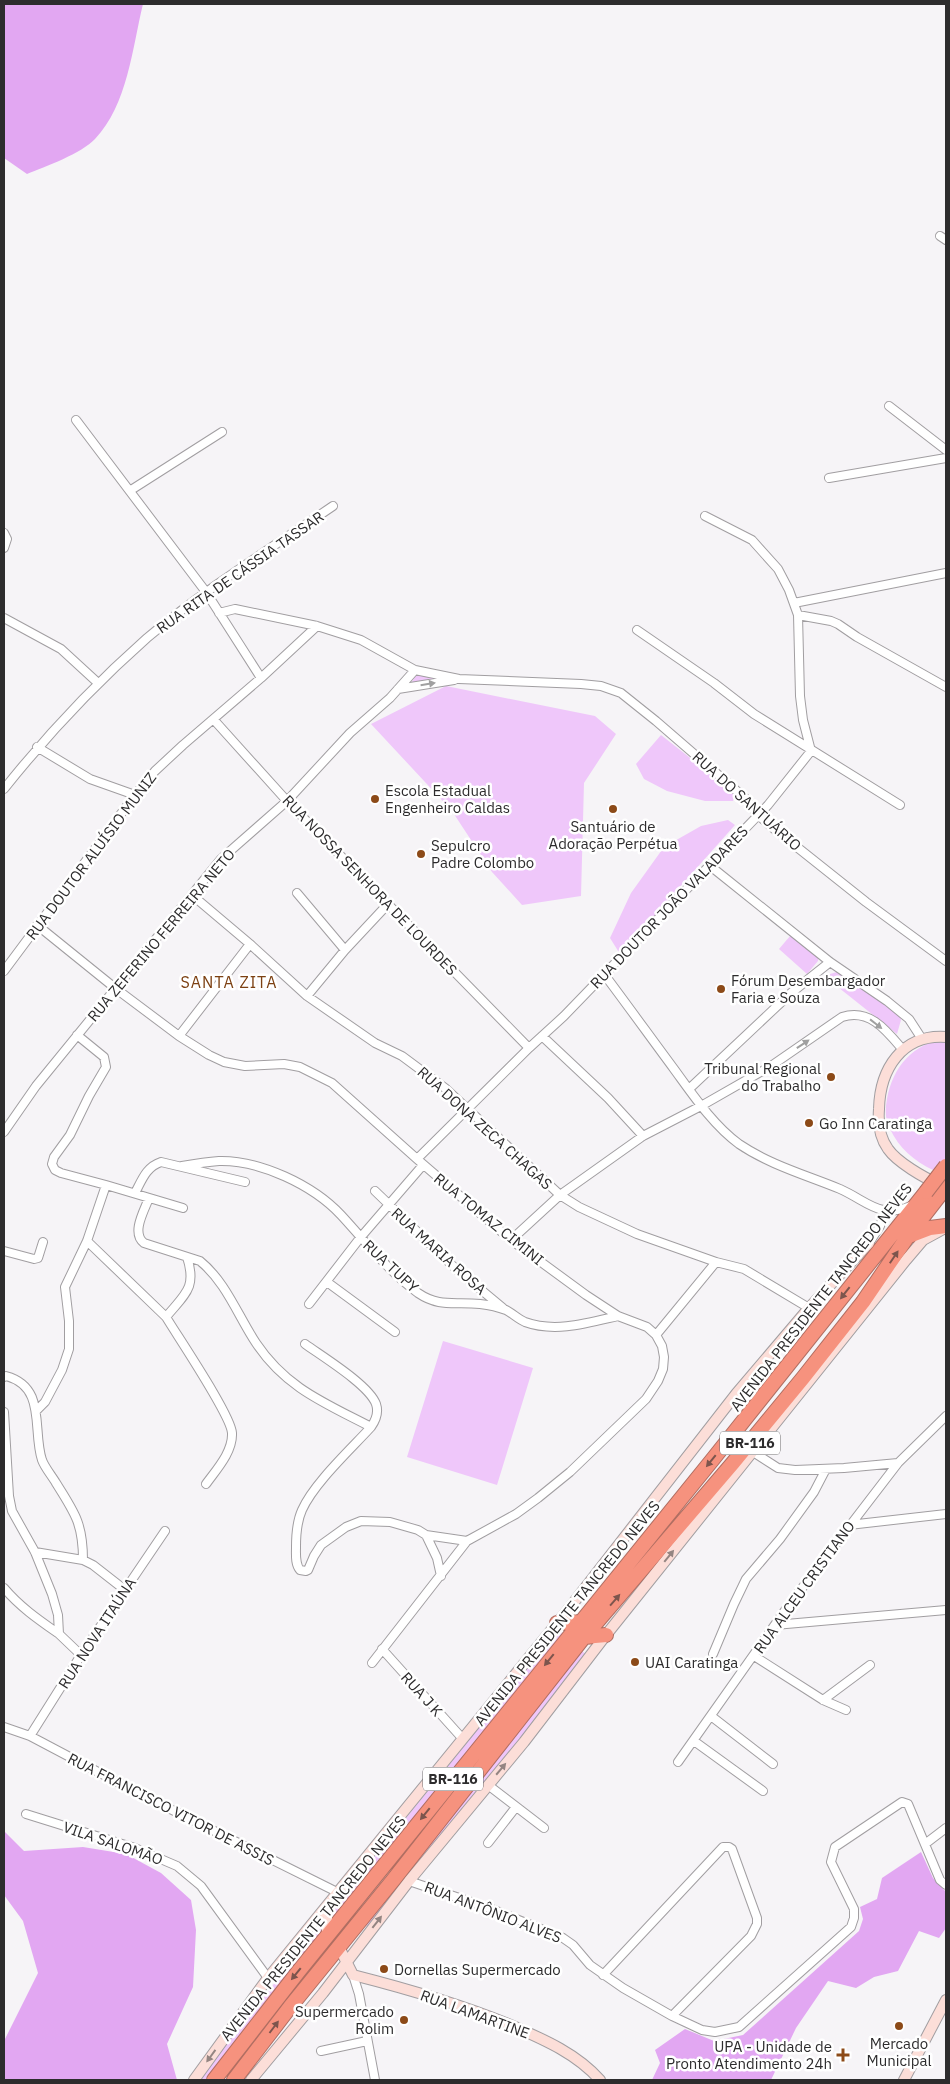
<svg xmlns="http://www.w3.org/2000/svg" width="950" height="2084" viewBox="0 0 950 2084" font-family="'IBM Plex Sans',sans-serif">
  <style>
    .green { fill: #efc7fa }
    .forest { fill: #e2a7f2 }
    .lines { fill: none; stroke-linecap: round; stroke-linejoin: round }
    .street-casing { stroke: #a19ea1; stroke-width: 10 }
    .secondary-casing { stroke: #a19ea1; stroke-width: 12 }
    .highway-casing { stroke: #b06e62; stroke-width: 16 }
    .street { stroke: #fff; stroke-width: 8 }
    .secondary { stroke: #fcded8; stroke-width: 10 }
    .highway { stroke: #f6927e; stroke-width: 14 }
    .highway-bridge-casing { stroke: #b06e62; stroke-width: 16; stroke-linecap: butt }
    .highway-bridge { stroke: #f6927e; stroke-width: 14 }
    .oneway { fill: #a0a0a0 }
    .oneway2 { fill: #7d554d }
    .oneway3 { fill: #948582 }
    .poi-dot { fill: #8c4a18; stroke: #fff; stroke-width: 2 }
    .labels { text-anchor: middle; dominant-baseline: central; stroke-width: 5; stroke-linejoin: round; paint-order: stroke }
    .shield { fill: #fff; stroke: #6c6b6c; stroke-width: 1 }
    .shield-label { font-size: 14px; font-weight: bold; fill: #2d2c2d }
    .street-label { font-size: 15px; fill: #2d2c2d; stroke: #fff }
    .poi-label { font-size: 15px; fill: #2d2c2d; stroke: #fff; text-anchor: start }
    .neighbourhood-label { font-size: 16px; letter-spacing: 1px; fill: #7c4012; stroke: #fff }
  </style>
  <rect width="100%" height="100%" fill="#f6f4f7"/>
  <path class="green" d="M420,670L446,678L411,683Z
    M446,686L595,716L616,734L584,783L581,896L522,905L492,872L452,811L371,724Z
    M661,735L736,794L733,801H705L667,791L644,779L636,764Z
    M728,820L735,825L620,954L610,938L631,893L664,847L701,826Z
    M796,929L820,949L818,961L807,974L779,949Z
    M843,970L899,1012L901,1020L897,1034L824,976Z
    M946,1038V1162L933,1170C914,1161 899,1148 890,1129C885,1120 885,1109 887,1099C893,1066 913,1044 946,1038Z
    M443,1341L533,1368L497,1485L407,1457Z
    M558,1629L562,1633L335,1916L328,1915Z
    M580,1650L586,1654L505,1760L368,1926L362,1924Z
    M320,1927L326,1932L206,2080H198L200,2075Z"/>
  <path class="forest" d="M4,4H143C132,49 128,104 95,139C82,153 45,167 27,174L4,158Z
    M4,1831L24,1851L83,1847L126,1854L161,1873L191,1900L196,1930L193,1987L167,2044L177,2080H4V2041L38,1973L23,1921L4,1895Z
    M921,1852L933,1878L946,1892V1928L939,1938L919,1931L898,1971L874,1977L856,1988L828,1981L796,2028L771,2080H652L660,2063L655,2050L685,2029L714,2041L743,2035L859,1931L863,1919L860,1907L877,1899L882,1878Z"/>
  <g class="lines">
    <defs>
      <path id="street" d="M940,236L946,240
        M889,406L946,450
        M76,420L206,592L261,678
        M829,478L946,458
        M131,490L222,432
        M705,516L752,540L778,569L789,590L798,615L800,696L803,720L811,751
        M4,533L7,539L4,548
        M794,603L946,573
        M219,613L235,609L317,626L361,640L415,670L459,679L581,684L601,686L621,693L656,721L745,798L758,815L773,828L866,902L946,961
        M798,615L831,621L838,624L857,637L946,687
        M4,618L61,649L98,683
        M637,630L714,683L754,714L900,805
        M398,689L454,680
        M214,720L287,801L529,1048
        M37,747L90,779L135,795
        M4,789C47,735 95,684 147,638C205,589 270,549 333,506
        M709,865L830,962L887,1001L909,1019L922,1039
        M297,893L345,950
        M192,895L250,944L307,996L375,1043L402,1056L445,1088L560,1195L579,1207L637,1234L716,1262L744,1269L809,1308
        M37,925L115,988L179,1036L209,1055L224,1062L245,1066L284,1064L300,1067L332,1083L417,1159L511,1240L586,1295L618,1316L647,1327L656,1335L662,1346L664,1357L663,1369L658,1381L646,1399L570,1472L538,1498L516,1514L467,1541L372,1663
        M4,971L135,795L155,771L183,745L261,678L317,626
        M604,974C628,1006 651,1038 674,1069C693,1095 713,1125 739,1144C770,1165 806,1175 840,1189C869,1202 880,1220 913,1205
        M307,996L345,950L388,904
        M77,1035L104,1057L106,1067L89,1096L70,1135L54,1157L52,1164L55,1170L61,1173L106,1185L183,1208
        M179,1036L250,944
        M542,1036L608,1098L643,1136
        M689,1089L791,993L830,962
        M4,1132L36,1086L221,859L287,801L350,733L390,698L415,670
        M417,1159L529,1048L564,1016L768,805L811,751
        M182,1166C194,1164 207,1162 219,1161C260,1160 313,1185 341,1215C366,1242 388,1271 418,1293C440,1308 455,1301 480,1304C488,1305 498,1307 506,1310C512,1313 518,1319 525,1322C555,1333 588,1323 618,1316
        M375,1191L456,1269L503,1308
        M135,1193C142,1180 146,1167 161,1162L245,1182
        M149,1198C144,1211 131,1233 144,1243L200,1261C226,1282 238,1316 256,1343C286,1388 325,1403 371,1427C351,1449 314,1483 302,1510C297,1521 296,1534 296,1547C296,1555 295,1564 300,1570L306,1571L308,1570L314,1556L321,1545L346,1527L361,1521L390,1522L418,1530L426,1535L467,1541
        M511,1240L560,1195L643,1136L701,1106L771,1066L842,1017C870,1008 887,1031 903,1050
        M87,1241L166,1317
        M869,1243L880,1226L885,1211
        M4,1251L34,1259L38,1258L43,1242
        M187,1257C197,1288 185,1294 166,1317C178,1337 231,1415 232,1433C233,1452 216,1470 206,1484
        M327,1282L395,1332
        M309,1304L360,1238L423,1165
        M656,1335L716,1262
        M305,1344C323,1357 369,1385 376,1404C379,1413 376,1420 371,1427
        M4,1377L6,1376C47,1387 32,1430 42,1460C45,1468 52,1476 56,1483C75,1513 83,1524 83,1560
        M36,1411L45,1402L62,1370L69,1349V1321L65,1287L87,1241L106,1185
        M4,1412L9,1496L12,1511L35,1552L52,1594L58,1615L59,1634L81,1655
        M753,1452L778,1468L795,1470L844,1468L898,1463L946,1416
        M849,1525L946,1514
        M426,1535L437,1558L441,1576
        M35,1552L83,1560L93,1565L125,1590
        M4,1588C20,1607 39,1620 59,1634
        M775,1625L946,1610
        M382,1649L462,1738
        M713,1654L734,1604L746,1579L780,1539L814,1492L826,1469
        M754,1656L823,1700L846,1710
        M823,1700L870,1665
        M711,1716L773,1764
        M4,1727L30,1736L136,1792L337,1892
        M30,1736L81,1655L165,1531
        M694,1741L763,1791
        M678,1762L786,1609L898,1463
        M488,1785L544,1828
        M26,1814L135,1848L177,1866L201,1886L268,1978
        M488,1843L516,1807
        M925,1844L946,1828
        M409,1881L489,1908L563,1938L573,1945L590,1965L623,1988L672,2016L702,2030L715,2032L739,2027L851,1927L854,1918V1909L831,1862L835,1847L902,1802L908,1804L940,1880L946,1885
        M353,1975L359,1994L375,2080
        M603,1975L723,1847H729L732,1849L757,1918V1924L751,1936L672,2016
        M321,2051L367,2041"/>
      <path id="secondary" d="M939,1184C924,1178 897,1162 888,1149C880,1138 878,1122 879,1109C880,1069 902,1034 946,1037
        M327,1906V1937
        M339,1947L353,1975C408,1989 461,2004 513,2026C545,2040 577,2054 600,2080
        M194,2080L268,1978L571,1606L736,1394L809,1308L869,1243
        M251,2080L323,1993L409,1881L524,1742L606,1635L906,1260L923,1240L945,1228
        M904,2080L946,2000"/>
      <path id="highway" d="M909,1236L930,1228L946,1226
        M557,1623L580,1622
        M584,1637L606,1635
        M214,2080L298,1972L713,1459L926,1192
        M234,2080L290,2007L394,1879L584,1637L733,1463L803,1378L863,1302L908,1236L946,1187"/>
    </defs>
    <use href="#street" class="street-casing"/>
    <use href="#secondary" class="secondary-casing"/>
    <use href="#highway" class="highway-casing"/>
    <use href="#street" class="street"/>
    <use href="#secondary" class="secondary"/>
    <use href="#highway" class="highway"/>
    <defs>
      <path id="highway-bridge" d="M926,1192L946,1166"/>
    </defs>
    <use href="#highway-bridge" class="highway-bridge-casing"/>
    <use href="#highway-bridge" class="highway-bridge"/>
  </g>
  <defs><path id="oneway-solid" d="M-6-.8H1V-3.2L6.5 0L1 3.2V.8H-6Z" transform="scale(1.25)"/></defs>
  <g class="oneway">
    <use href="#oneway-solid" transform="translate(428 684) rotate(-9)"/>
    <use href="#oneway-solid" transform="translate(876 1024) rotate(38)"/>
    <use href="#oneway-solid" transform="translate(803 1044) rotate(-34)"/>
  </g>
  <g class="oneway2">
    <use href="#oneway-solid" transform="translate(894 1257) rotate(-56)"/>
    <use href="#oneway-solid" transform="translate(845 1293) rotate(128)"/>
    <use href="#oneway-solid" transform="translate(711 1461) rotate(129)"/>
    <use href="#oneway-solid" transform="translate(615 1600) rotate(-49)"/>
    <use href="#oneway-solid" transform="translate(549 1660) rotate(129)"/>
    <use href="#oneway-solid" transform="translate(425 1814) rotate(129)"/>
    <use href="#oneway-solid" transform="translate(296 1974) rotate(129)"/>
    <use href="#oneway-solid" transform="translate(274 2027) rotate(-53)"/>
  </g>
  <g class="oneway3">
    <use href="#oneway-solid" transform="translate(669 1556) rotate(-51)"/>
    <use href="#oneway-solid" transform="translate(501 1769) rotate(-50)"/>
    <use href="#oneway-solid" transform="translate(377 1922) rotate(-52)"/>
    <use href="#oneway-solid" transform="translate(211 2056) rotate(126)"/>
  </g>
  <g class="poi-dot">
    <circle cx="375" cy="799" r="5"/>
    <circle cx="613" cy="809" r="5"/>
    <circle cx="421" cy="854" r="5"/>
    <circle cx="721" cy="989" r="5"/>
    <circle cx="831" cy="1077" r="5"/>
    <circle cx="809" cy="1123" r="5"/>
    <circle cx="635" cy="1662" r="5"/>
    <circle cx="384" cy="1969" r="5"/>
    <circle cx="404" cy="2020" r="5"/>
    <circle cx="899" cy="2026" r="5"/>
    <path d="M840.5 2047.5h5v5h5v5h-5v5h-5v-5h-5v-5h5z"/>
  </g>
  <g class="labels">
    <g class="shield">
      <rect x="720" y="1431.5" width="60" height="23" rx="4"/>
      <rect x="423" y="1767.5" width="60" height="23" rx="4"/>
    </g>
    <g class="shield-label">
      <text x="750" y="1443">BR-116</text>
      <text x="453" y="1779">BR-116</text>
    </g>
    <g class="street-label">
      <text transform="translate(240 572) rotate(-35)">RUA RITA DE CÁSSIA TASSAR</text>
      <text transform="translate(747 801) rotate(42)">RUA DO SANTUÁRIO</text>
      <text transform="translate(91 856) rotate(-53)">RUA DOUTOR ALUÍSIO MUNIZ</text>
      <text transform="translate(370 885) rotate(46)">RUA NOSSA SENHORA DE LOURDES</text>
      <text transform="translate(669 907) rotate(-46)">RUA DOUTOR JOÃO VALADARES</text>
      <text transform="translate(161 935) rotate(-50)">RUA ZEFERINO FERREIRA NETO</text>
      <text transform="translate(485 1128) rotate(42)">RUA DONA ZECA CHAGAS</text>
      <text transform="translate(489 1219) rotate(39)">RUA TOMAZ CIMINI</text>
      <text transform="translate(439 1251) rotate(42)">RUA MARIA ROSA</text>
      <text transform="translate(391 1266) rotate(43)">RUA TUPY</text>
      <text transform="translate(821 1297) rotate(-52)">AVENIDA PRESIDENTE TANCREDO NEVES</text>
      <text transform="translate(804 1587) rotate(-54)">RUA ALCEU CRISTIANO</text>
      <text transform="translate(567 1613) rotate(-51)">AVENIDA PRESIDENTE TANCREDO NEVES</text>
      <text transform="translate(97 1633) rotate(-57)">RUA NOVA ITAÚNA</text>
      <text transform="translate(422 1694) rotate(48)">RUA J K</text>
      <text transform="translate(171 1809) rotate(27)">RUA FRANCISCO VITOR DE ASSIS</text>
      <text transform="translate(113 1843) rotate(19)">VILA SALOMÃO</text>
      <text transform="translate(493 1912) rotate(21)">RUA ANTÔNIO ALVES</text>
      <text transform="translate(313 1928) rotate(-51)">AVENIDA PRESIDENTE TANCREDO NEVES</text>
      <text transform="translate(475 2014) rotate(20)">RUA LAMARTINE</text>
    </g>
    <g class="poi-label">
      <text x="385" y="790">Escola Estadual<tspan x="385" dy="17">Engenheiro Caldas</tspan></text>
      <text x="613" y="826" text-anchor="middle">Santuário de<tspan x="613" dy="17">Adoração Perpétua</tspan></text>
      <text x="431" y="845">Sepulcro<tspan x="431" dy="17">Padre Colombo</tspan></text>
      <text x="731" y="980">Fórum Desembargador<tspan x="731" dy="17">Faria e Souza</tspan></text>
      <text x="821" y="1068" text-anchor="end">Tribunal Regional<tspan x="821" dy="17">do Trabalho</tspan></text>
      <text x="819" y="1123">Go Inn Caratinga</text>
      <text x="645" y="1662">UAI Caratinga</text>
      <text x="394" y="1969">Dornellas Supermercado</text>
      <text x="394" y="2011" text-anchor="end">Supermercado<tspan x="394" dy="17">Rolim</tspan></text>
      <text x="899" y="2043" text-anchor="middle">Mercado<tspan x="899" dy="17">Municipal</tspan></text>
      <text x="832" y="2046" text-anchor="end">UPA - Unidade de<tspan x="832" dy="17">Pronto Atendimento 24h</tspan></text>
    </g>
    <g class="neighbourhood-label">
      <text x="229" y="982">SANTA ZITA</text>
    </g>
  </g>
  <rect width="950" height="2084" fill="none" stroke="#2d2c2d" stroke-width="10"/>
</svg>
